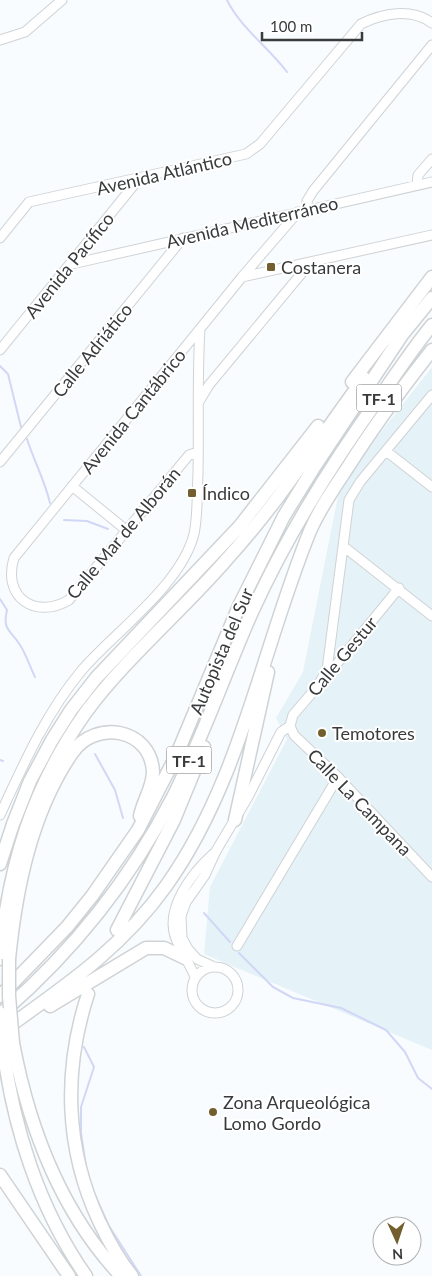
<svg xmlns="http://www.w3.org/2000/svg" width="432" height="1276" viewBox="0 0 432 1276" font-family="Lato,sans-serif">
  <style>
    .built { fill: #e5f2f7 }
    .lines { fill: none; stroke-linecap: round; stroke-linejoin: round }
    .stream { stroke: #d2d7f6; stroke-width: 2 }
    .minor-casing { stroke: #cfd3d5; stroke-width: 11 }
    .highway-casing { stroke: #cfd3d5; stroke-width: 15 }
    .minor { stroke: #fff; stroke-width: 9 }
    .highway { stroke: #fff; stroke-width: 12 }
    .highway-bridge-casing { stroke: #cfd3d5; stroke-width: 15; stroke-linecap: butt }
    .highway-bridge { stroke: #fff; stroke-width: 12 }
    .poi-dot { fill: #735f2e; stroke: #fff; stroke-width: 2 }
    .labels { text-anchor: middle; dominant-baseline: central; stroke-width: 4; stroke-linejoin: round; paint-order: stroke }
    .shield { fill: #fff; stroke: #747576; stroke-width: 1 }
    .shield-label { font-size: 16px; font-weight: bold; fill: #383a3b }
    .street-label { font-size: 18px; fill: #383a3b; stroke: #fff }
    .poi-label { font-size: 18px; fill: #383a3b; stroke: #fff; text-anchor: start }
  </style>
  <rect width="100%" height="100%" fill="#f8fcfe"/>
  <path class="built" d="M432,367V1050L204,954L210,887L287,739L276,718L303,672L339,491L377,437Z"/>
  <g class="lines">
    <path class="stream" d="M227,0C240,27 269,48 287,72
      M0,366L8,374L21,427
      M27,439C34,461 45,481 50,503
      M64,520L87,521L108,529
      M0,599L7,610C2,631 11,630 20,645C26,654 30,667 35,677
      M95,754L115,790L123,818
      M0,760L3,761
      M204,913L230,942
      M239,953L273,987L293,998L341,1008L386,1030L405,1052L418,1078L432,1089
      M84,1047L94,1067L81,1107V1133L86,1167
      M94,1193L109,1226L141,1276"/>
    <defs>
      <path id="minor" d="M0,40L25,32L62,0
        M417,185L418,175L432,159
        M308,210L307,201L313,191L432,45
        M0,238L29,202L246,154L260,144L361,24C383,13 411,8 432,23
        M72,264L432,182
        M242,277L432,235
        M0,350L138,180
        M200,400L209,385L311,262
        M386,451L432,487
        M198,452L189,455L69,600C35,620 2,597 14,558L242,277L298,212
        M0,462L183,238
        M72,486L126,530
        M343,546L432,616
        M327,670L349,500L360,482L432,395
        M290,726L294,735L338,777L432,877
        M290,726L293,715L317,687L327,670L335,666L399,588
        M0,815C23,765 46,713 82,670C116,631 181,585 194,534C198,515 197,492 198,473C199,425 197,377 200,329
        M237,946L338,777
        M212,966L197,959L188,949L182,938L181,916L186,902L205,875L216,851L248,797L281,732L290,726
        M192 990a23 23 0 1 1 46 0a23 23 0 1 1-46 0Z
        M195,977C190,964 181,952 176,939C164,909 192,873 213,854"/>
      <path id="highway" d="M352,382L432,277
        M235,820L268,672
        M0,864L13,824L30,781L52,740L71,710L96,678L239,527L318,426
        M117,930L174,820L204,747
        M0,959C8,867 32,788 86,712C125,659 183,610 227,559C278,503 319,439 364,378
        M9,959C16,889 31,813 72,753C95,719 151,728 153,772C153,787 143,801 140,816
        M88,994C63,1070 65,1148 99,1221C108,1240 118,1259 132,1276
        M0,996L67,927L92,896L138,830L177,754L239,606L284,516L313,469L402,335L432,298
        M50,1006L146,948H164L185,958
        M4,1011C73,951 131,878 173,797C203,737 225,673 252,612C287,535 332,463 382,394C398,371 414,347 432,325
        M4,1030C65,986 122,948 166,886C241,781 262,648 310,531C320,508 334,488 348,467C374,426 402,388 432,350
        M13,1043C29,1128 60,1211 121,1276
        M3,1047C13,1127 39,1209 86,1276
        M0,1175L69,1276"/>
    </defs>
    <use href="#minor" class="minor-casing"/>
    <use href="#highway" class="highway-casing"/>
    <use href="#minor" class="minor"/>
    <use href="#highway" class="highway"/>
    <defs>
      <path id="highway-bridge" d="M9,959V996L13,1043
        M0,1013L3,1047"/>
    </defs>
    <use href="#highway-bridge" class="highway-bridge-casing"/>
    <use href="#highway-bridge" class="highway-bridge"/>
  </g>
  <g class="poi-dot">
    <rect x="266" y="262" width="10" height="10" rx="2.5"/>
    <rect x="187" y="488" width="10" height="10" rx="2.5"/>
    <circle cx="322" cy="733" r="5"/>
    <circle cx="213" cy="1112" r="5"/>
  </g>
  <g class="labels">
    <g class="shield">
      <rect x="356.5" y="384.5" width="45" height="27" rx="4"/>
      <rect x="166.5" y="746.5" width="45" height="27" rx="4"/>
    </g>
    <g class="shield-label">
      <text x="379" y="398">TF-1</text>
      <text x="189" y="760">TF-1</text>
    </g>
    <g class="street-label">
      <text transform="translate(164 173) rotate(-13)">Avenida Atlántico</text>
      <text transform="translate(252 222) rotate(-13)">Avenida Mediterráneo</text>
      <text transform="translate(69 265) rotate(-51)">Avenida Pacífico</text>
      <text transform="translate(92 350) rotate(-51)">Calle Adriático</text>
      <text transform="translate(133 411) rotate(-51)">Avenida Cantábrico</text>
      <text transform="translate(123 533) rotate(-50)">Calle Mar de Alborán</text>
      <text transform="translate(221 651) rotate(-67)">Autopista del Sur</text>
      <text transform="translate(342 656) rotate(-50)">Calle Gestur</text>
      <text transform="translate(360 802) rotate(46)">Calle La Campana</text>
    </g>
    <g class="poi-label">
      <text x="281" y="267">Costanera</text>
      <text x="202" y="493">Índico</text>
      <text x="332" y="733">Temotores</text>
      <text x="223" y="1102">Zona Arqueológica<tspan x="223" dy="21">Lomo Gordo</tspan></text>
    </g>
  </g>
  <g transform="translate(397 1241) rotate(177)"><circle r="24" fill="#ffffff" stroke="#afb0b1"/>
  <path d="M0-4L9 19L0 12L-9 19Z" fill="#735f2e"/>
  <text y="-8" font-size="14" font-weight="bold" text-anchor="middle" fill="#383a3b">N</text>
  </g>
  <path d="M262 32v8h100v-8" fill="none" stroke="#383a3b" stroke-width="2.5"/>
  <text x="270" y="32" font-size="15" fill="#383a3b" stroke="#ffffff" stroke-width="4" paint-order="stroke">100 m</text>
</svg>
